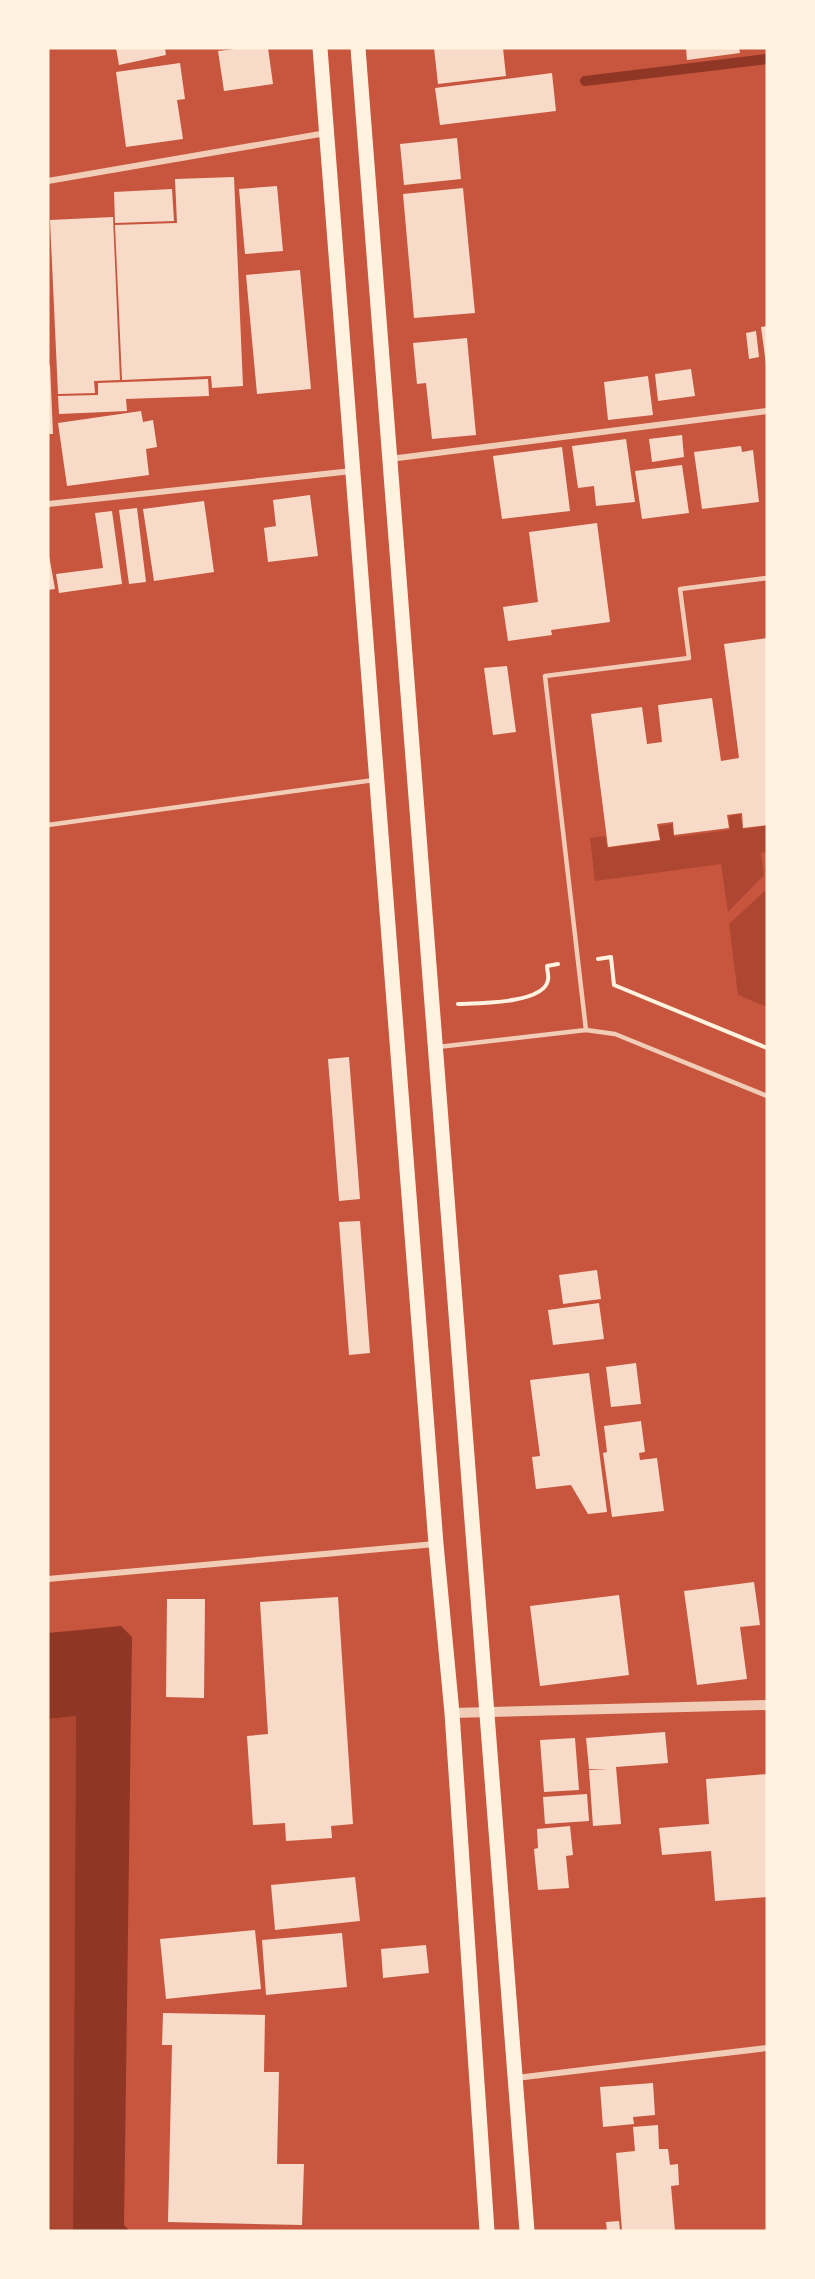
<svg xmlns="http://www.w3.org/2000/svg" width="815" height="2279" viewBox="0 0 815 2279" font-family="'Work Sans',sans-serif">
  <style>
    .green { fill: #ae4732 }
    .water { fill: #8f3625 }
    .lines { fill: none; stroke-linecap: round; stroke-linejoin: round }
    .stream { stroke: #8f3625; stroke-width: 10 }
    .building { fill: #f7dbc8 }
    .path { stroke: #fff3e0; stroke-width: 4 }
    .service { stroke: #f1ccb7; stroke-width: 4.5 }
    .minor { stroke: #f1ccb7; stroke-width: 6 }
    .tertiary { stroke: #f1ccb7; stroke-width: 10 }
    .primary { stroke: #fff3e0; stroke-width: 15 }
  </style>
  <rect width="100%" height="100%" fill="#c8553d"/>
  <path class="green" d="M740,814L743,829L767,826V852L761,853L764,875L728,912L721,864L595,881L590,838L605,836L607,848L660,841L659,826L672,824L674,837L730,830L729,816Z
    M767,889V1007L738,995L729,924Z
    M76,1716L73,2231H48V1719Z"/>
  <path class="water" d="M121,1626L132,1637L124,2225L130,2231H73L76,1716L48,1719V1633Z"/>
  <g class="lines">
    <path class="stream" d="M585,81L767,59"/>
  </g>
  <path class="building" d="M116,48H165L166,55L119,65Z
    M243,48H268L273,84L224,91L218,51Z
    M434,48H503L506,76L438,84Z
    M686,48H739L740,53L687,60Z
    M180,63L185,99L177,100L183,139L126,147L116,72Z
    M552,73L556,111L440,125L435,88Z
    M457,138L461,179L404,185L400,144Z
    M234,177L243,386L212,388L211,376L122,380L115,225L177,223L175,179Z
    M277,186L283,251L245,254L239,189Z
    M463,188L475,313L414,318L403,194Z
    M172,189L174,221L115,223L114,192Z
    M113,217L120,380L94,381L95,393L58,394L50,220Z
    M300,270L311,389L257,394L246,275Z
    M767,326V364H766L761,327Z
    M756,331L759,357L749,359L746,333Z
    M467,338L476,435L432,439L426,383L417,384L413,343Z
    M50,365L53,434H48V366Z
    M691,369L695,396L658,401L655,374Z
    M648,376L653,415L608,420L604,382Z
    M208,379L209,396L126,399L127,411L59,414L58,396L98,395V383Z
    M141,411L143,422L153,420L157,447L146,449L149,475L67,486L58,423Z
    M682,435L684,457L652,462L649,439Z
    M626,439L635,502L596,506L594,486L578,488L572,446Z
    M741,446L742,452L753,450L759,502L702,509L694,452Z
    M562,447L570,511L502,519L493,456Z
    M682,465L689,513L642,519L635,471Z
    M310,495L318,556L268,562L264,528L276,526L273,500Z
    M204,501L214,572L154,581L143,509Z
    M137,508L146,582L129,584L119,510Z
    M112,511L122,584L59,593L56,574L103,568L95,513Z
    M597,523L610,622L551,630L552,635L508,641L503,607L538,602L529,532Z
    M48,550L55,589L48,590Z
    M767,638V825L743,828L742,813L727,815L729,828L674,835L673,822L657,824L660,840L608,847L591,714L642,707L647,744L662,742L658,705L712,698L721,761L739,758L724,644Z
    M507,666L516,732L493,735L484,668Z
    M349,1057L360,1199L339,1201L328,1059Z
    M360,1221L370,1353L349,1355L339,1222Z
    M597,1270L601,1299L563,1304L559,1275Z
    M599,1303L604,1339L553,1345L548,1310Z
    M636,1363L641,1404L611,1407L606,1367Z
    M589,1373L607,1512L588,1514L571,1485L536,1489L532,1457L540,1456L530,1380Z
    M641,1421L645,1452L639,1453L640,1460L657,1458L664,1511L612,1517L603,1453L607,1452L604,1426Z
    M754,1582L760,1625L740,1627L747,1679L697,1685L684,1591Z
    M619,1595L629,1675L540,1686L530,1606Z
    M338,1597L353,1824L331,1826L332,1838L286,1841L285,1823L253,1825L247,1736L268,1734L260,1602Z
    M167,1599H205L204,1698L166,1697Z
    M665,1732L668,1763L616,1767L621,1824L593,1826L589,1770L608,1769H589L586,1738Z
    M575,1738L579,1790L544,1792L540,1740Z
    M767,1774V1897L715,1901L711,1851L662,1855L659,1828L709,1824L706,1779Z
    M587,1794L589,1821L545,1824L543,1797Z
    M570,1826L573,1855L566,1856L569,1888L538,1890L534,1849L538,1848L537,1829Z
    M355,1877L360,1921L275,1930L271,1885Z
    M255,1930L261,1989L166,1999L160,1939Z
    M342,1933L347,1987L266,1995L262,1940Z
    M426,1945L429,1973L383,1978L381,1949Z
    M163,2013L265,2015L264,2072H279L277,2164H304L302,2225L168,2222L172,2045H162Z
    M653,2083L655,2115L633,2117L634,2124L603,2127L600,2087Z
    M658,2125L659,2149H668L670,2165L678,2164L679,2185L671,2186L675,2231H622L616,2153L635,2151L633,2127Z
    M619,2221L620,2231H607L606,2222Z"/>
  <g class="lines">
    <path class="path" d="M598,959L611,957L614,985L767,1048
      M458,1004C477,1003 544,1004 548,980C549,976 547,970 547,966L558,964"/>
    <path class="service" d="M48,825L374,780
      M586,1030L545,676L689,658L680,589L767,578
      M438,1047L586,1030L615,1034L767,1096"/>
    <path class="minor" d="M48,181L326,133
      M390,459L767,411
      M48,504L352,471
      M48,1579L435,1544
      M516,2078L767,2048"/>
    <path class="tertiary" d="M452,1713L767,1705"/>
    <path class="primary" d="M320,48L436,1544L452,1713L487,2231
      M358,48L527,2231"/>
  </g>
  <rect width="815" height="2279" fill="none" stroke="#fff3e0" stroke-width="99"/>
</svg>
